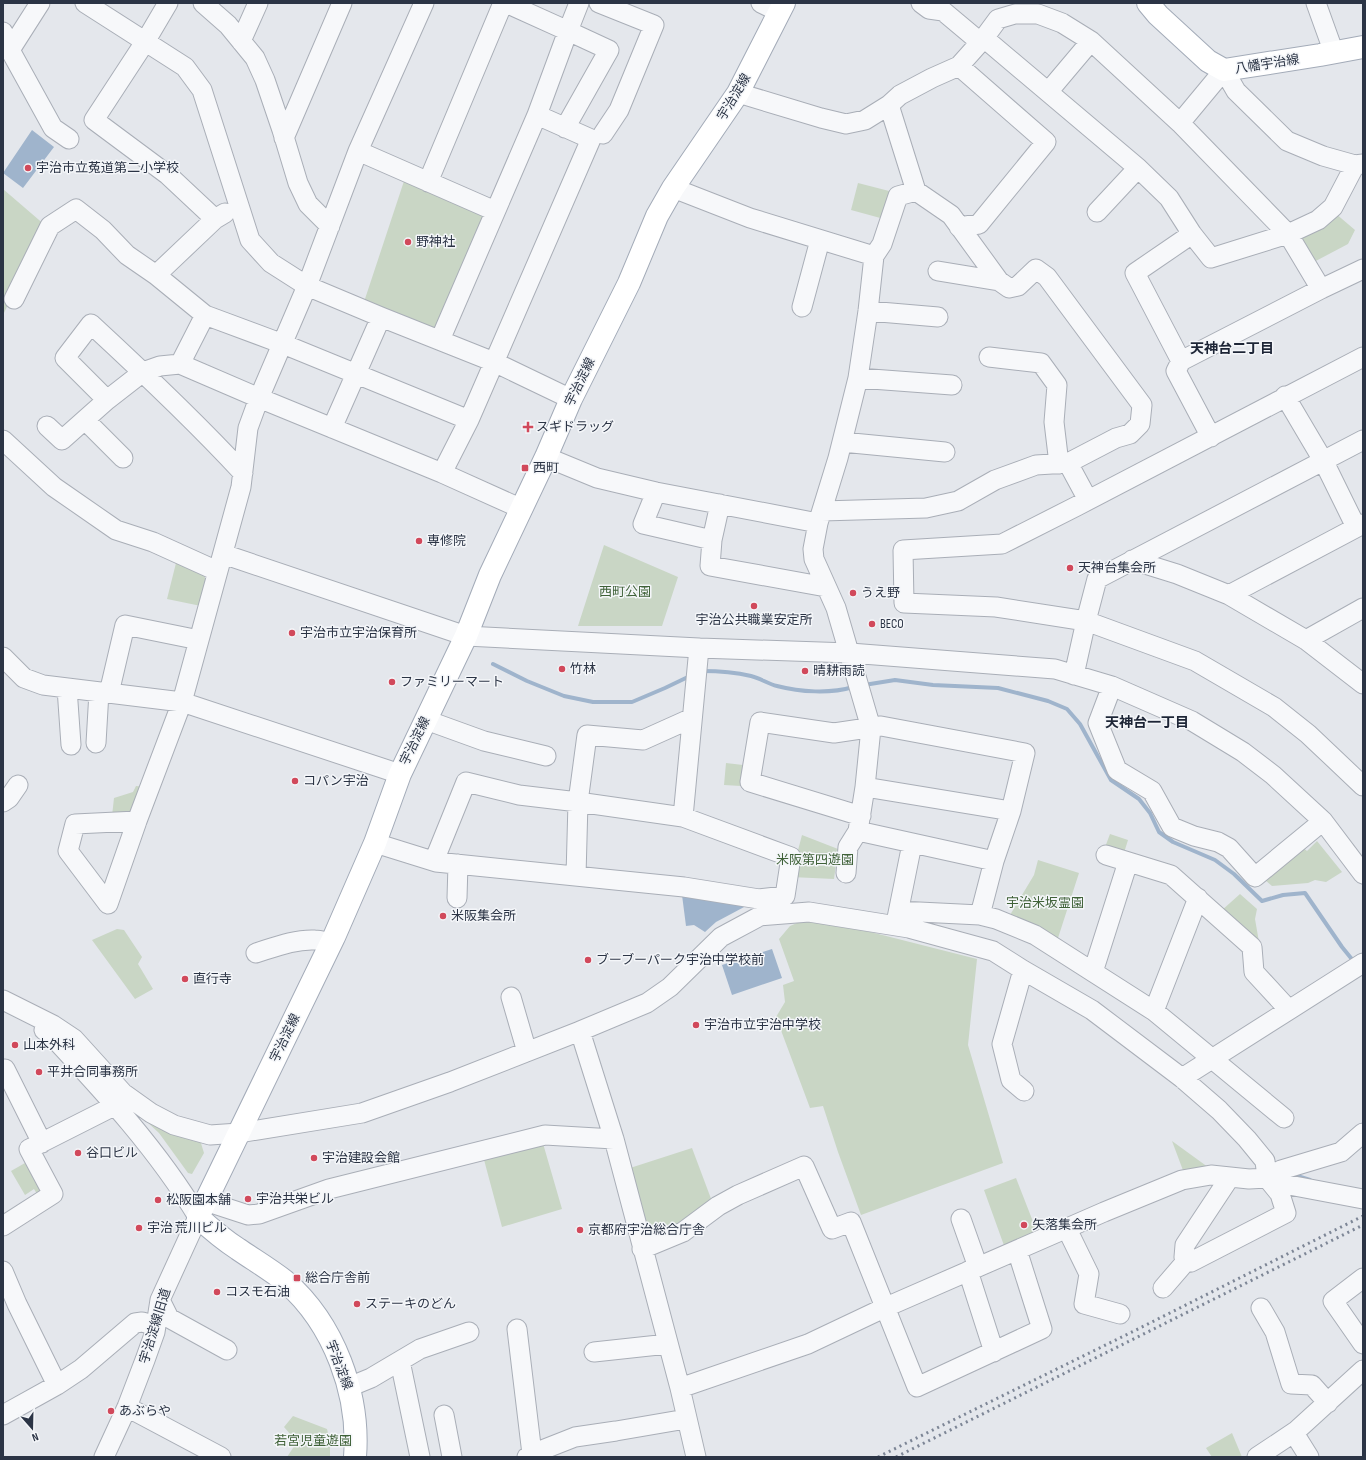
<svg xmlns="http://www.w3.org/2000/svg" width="1366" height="1460" viewBox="0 0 1366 1460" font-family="'Sofia Sans Condensed','Noto Sans JP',sans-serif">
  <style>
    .green { fill: #c9d6c5 }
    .water { fill: #9fb4cc }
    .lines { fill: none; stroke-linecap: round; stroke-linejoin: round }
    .stream { stroke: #9fb4cc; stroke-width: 4 }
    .minor-casing { stroke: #a9aeb7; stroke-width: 21 }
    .major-casing { stroke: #a3abb8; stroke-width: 24 }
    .minor { stroke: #f7f8fa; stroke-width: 19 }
    .major { stroke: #fff; stroke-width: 22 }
    .rail { stroke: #7d8696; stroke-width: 3; stroke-dasharray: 2 4; stroke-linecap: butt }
    .poi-dot { fill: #d1495b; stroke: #f4f6f9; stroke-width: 1.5 }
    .labels { text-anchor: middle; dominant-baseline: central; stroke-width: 3; stroke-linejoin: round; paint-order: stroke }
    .street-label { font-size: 13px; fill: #2b3445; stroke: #f4f6f9 }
    .poi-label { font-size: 13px; fill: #2b3445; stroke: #f4f6f9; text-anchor: start }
    .park-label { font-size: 13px; fill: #3f6138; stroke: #f4f6f9 }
    .neighbourhood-label { font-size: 14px; font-weight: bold; fill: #1d2536; stroke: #f4f6f9 }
  </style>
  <rect width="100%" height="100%" fill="#e4e7ec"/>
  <path class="green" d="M407,172L495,211L440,340L362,308Z
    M858,183L893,192L884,219L851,210Z
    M3,189L46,226L3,315Z
    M1335,213L1355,230L1348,244L1312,263L1299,241L1302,234Z
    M604,545L678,577L662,626H578Z
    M177,559L204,574L207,585L201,606L167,599Z
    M726,763L743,765L741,786L724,785Z
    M136,786L146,787L138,812L112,816L114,798L133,792Z
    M1110,834L1128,840L1123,856L1104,850Z
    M802,835L838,849L834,879L791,877Z
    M1317,841L1342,872L1326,882L1315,880L1308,883L1272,886L1265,880L1302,847L1307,851Z
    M1038,860L1079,873L1058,938L1010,915L1034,875Z
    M1240,894L1257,909L1255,919L1259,942L1221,911Z
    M804,920L831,922L977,959L968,1045L1003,1163L861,1215L838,1152L823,1106L810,1108L776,1017L785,1002L783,985L794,981L779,939L790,926Z
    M117,929L124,930L142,957L138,964L153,989L135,999L92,940Z
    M133,1109L200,1140L204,1153L192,1174L188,1173L159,1133Z
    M542,1140L562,1209L502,1227L483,1156Z
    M1172,1141L1212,1170L1184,1173Z
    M692,1148L713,1204L650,1240L627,1169Z
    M25,1163L42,1192L40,1199L34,1189L25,1195L11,1171Z
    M1016,1178L1039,1237L1006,1251L984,1190Z
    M293,1416L327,1429L330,1441V1457H287L297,1442L284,1427Z
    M1232,1433L1242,1457H1212L1206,1448Z"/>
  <path class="water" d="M32,130L54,147L23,188L3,173Z
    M682,895L746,906L716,922L705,932L694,925L686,926Z
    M772,949L782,978L732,995L722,965Z"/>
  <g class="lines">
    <path class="stream" d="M493,664L527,681L564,696L593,702H632L665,688L690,676
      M702,671C719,671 734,672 751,676C760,678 768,684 777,686C800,692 830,694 853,687
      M864,685L895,680L933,685L998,688L1048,701L1067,709L1080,724L1111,780L1139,799L1150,813L1159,832L1173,842L1215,860L1234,874L1262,901L1283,895L1305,893L1342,947L1355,963
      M1291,1174L1310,1180"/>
    <defs>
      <path id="minor" d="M85,3L185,67L202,90L250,240L271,263L307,286L381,317L494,362L571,399
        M168,3L145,42L94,120L168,175L215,219
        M203,3L228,25L255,58L265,80L282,130L298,183L308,204L330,226
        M599,3L654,25L619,110L603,134
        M761,3L779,12
        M921,3L929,9L943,11L980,42
        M1316,3L1334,53
        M3,32L10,50L40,3
        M984,38L1138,168L1169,198L1192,234L1211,258L1288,234L1318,220L1333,207L1355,165
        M241,41L258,3
        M10,50L53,128L69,139
        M959,66L1046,142L979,224L959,227
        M1048,92L1091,41
        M738,93L821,118L846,124L865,120L889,105L900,95L932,78L959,66L984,38L998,19L1015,14H1038L1062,23L1091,41L1180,123L1288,234L1321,289
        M889,105L916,191L951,215L999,281L1009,288L1018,286L1036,269L1047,277L1142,405L1140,424L1130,434L1116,438L1068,463L1088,500
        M1180,123L1224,70L1236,91L1287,141L1323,156L1355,165L1363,164
        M565,128L609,50L568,31L579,3
        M284,138L342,3
        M358,151L495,211
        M428,182L503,3
        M673,188L750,218L874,256
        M1097,212L1138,168
        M938,271L999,281
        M156,275L215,219L225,213
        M14,299L50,226L76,209L103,230L127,255L156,275L205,315L283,344L469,420
        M802,307L820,240
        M868,311L938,317
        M440,340L537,115L568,31L506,3
        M989,357L1041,363L1057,385L1054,422L1059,464
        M1363,357L1077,506L1002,544L903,550L904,603L996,607L1086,621L1195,661L1274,707L1308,734L1363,786
        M1181,361L1135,273L1192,234
        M180,364L259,398L442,473L469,420L591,139L537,115
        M858,378L952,385
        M1285,396L1324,462L1356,527
        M107,400L65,358L91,324C143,372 195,421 243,473
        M85,420L123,458
        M47,426L62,440L107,400L143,372L160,366L180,364L205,315
        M332,428L381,317
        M1211,437L1176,371L1181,361L1321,289L1363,269
        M3,440L54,487L116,530L153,542L217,571
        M842,442L945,452
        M546,457L597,478L656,492L818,523
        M442,473L522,509
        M656,492L643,524L712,540
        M720,504L712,540L710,566L826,587
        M822,511L926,508L958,501L995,480L1036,465L1068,463
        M223,554L466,636L699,648L850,653L1055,669L1112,686L1192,721L1243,752L1273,775L1323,821L1363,874
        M1132,560L1177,574L1229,595L1306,640L1363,684
        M1229,595L1363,524
        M1306,640L1363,608
        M3,657L24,678L43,685L182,702L400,774
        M1074,675L1086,621L1097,579L1363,440
        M1112,686L1098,723L1117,770L1152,791L1172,827L1194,836L1218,842L1229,848L1255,877L1323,821
        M67,688L71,745
        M109,693L125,625L199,640
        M426,720L484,741L546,756
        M96,743L99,692
        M865,787L1011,811
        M3,802L9,798L18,785
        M861,816L750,782L760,722L834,733L881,726L1025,753L1011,811L994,861L980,915L899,911
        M683,817L699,648
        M137,821L75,824L68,851L108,904L137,821L182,702L241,487L248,428L259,398L307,286L358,151L424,3
        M858,831L994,861
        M375,843L436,862L684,887L759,899L785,896L791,857L683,817L578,802L519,795L466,782L434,861
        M1106,855L1171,875L1252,947L1254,972L1289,1010
        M846,873L848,847L858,831L865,787L871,728L836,608L814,559L813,549L818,523L838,458L858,378L868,311L874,256L882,244L898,196L916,191
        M576,876L578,802L587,735L643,740L692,718
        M457,898L458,864
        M980,915L996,919L1035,935L1154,1011L1284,1118
        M896,923L912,844
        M256,953C275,947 295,939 315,940C320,940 326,942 331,943
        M1023,970L1002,1044L1011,1080L1024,1091
        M1093,972L1128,862
        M511,997L527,1052
        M3,1000L53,1025L74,1039L123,1093L151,1113L174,1125L210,1135L239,1133L362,1113L450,1082L580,1031L614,1139L680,1388L696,1457
        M1154,1011L1198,898
        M44,1030L51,1035C104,1092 158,1150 198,1217L160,1300L155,1332L145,1360L127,1407L104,1457
        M580,1031L647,1003L670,987L721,937L760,916L809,912L909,928L993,951L1023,970L1092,1010L1182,1078L1219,1110L1247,1139L1265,1161L1267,1178L1280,1194L1286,1213L1191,1262L1184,1257L1185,1245L1230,1177
        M3,1070L5,1069L42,1143
        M1182,1078L1363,963
        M1267,1178L1281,1170L1341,1152L1363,1133
        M205,1201L248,1215L259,1214L329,1189L545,1135L614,1139
        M961,1219L978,1267
        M3,1226L53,1194L29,1149L116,1105
        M1067,1229L1089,1274L1084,1304L1120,1314
        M642,1249L683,1232L718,1206L738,1195L804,1166L832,1229L851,1222L917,1387L1042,1329L1017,1250
        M3,1271L17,1304L57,1385
        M968,1271L994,1352
        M1363,1278L1333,1301L1363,1344
        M1163,1288L1188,1259
        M160,1300L169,1318L227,1350
        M1261,1308L1275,1332L1291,1384L1312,1385L1328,1403
        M517,1329L532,1454
        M594,1352L668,1344
        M400,1361L420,1457
        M349,1387L371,1378L420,1349L469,1332
        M680,1388L808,1344L884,1308L1104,1212L1182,1180L1211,1175L1249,1179L1267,1178L1289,1185L1363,1199
        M127,1407L221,1457
        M3,1415L57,1385L81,1369L135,1323L142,1322L150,1324L155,1332
        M444,1415L452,1457
        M1294,1433L1309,1457
        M527,1457L542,1450L575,1437L616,1431L686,1419
        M1257,1457L1296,1431L1363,1370"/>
      <path id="major" d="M1148,3L1158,15L1208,61L1224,70L1320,55L1363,47
        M355,1457C360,1394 334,1324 286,1282C271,1270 254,1260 238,1249C224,1240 211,1229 198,1217L334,937L375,843L400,774L466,636L490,575L546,457L571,399L629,283L657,216L673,188L738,93L784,3"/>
    </defs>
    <use href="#minor" class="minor-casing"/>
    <use href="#major" class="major-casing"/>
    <use href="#minor" class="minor"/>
    <use href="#major" class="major"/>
    <path class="rail" d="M878,1457L1134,1331L1363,1216
      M896,1457L1363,1225"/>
  </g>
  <g class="poi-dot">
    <circle cx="28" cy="168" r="4"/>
    <circle cx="408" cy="242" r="4"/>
    <path d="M526 421h4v4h4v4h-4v4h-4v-4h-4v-4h4z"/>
    <rect x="521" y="464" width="8" height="8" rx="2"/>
    <circle cx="419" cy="541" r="4"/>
    <circle cx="1070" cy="568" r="4"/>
    <circle cx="853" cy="593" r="4"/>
    <circle cx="754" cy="606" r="4"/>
    <circle cx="872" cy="624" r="4"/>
    <circle cx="292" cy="633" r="4"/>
    <circle cx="562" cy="669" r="4"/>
    <circle cx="805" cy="671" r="4"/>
    <circle cx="392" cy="682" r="4"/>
    <circle cx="295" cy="781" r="4"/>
    <circle cx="443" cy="916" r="4"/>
    <circle cx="588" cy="960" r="4"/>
    <circle cx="185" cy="979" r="4"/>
    <circle cx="696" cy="1025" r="4"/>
    <circle cx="15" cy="1045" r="4"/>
    <circle cx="39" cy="1072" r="4"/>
    <circle cx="78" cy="1153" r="4"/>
    <circle cx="314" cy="1158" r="4"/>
    <circle cx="248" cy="1199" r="4"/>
    <circle cx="158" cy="1200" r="4"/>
    <circle cx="1024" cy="1225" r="4"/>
    <circle cx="139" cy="1228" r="4"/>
    <circle cx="580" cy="1230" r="4"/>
    <rect x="293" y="1274" width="8" height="8" rx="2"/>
    <circle cx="217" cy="1292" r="4"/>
    <circle cx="357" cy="1304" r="4"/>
    <circle cx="111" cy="1411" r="4"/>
  </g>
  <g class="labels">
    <g class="street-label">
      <text transform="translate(1267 64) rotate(-9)">八幡宇治線</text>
      <text transform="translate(734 97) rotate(-59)">宇治淀線</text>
      <text transform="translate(580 382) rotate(-64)">宇治淀線</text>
      <text transform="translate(415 741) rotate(-64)">宇治淀線</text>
      <text transform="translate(285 1038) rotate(-64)">宇治淀線</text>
      <text transform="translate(155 1326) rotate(-73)">宇治淀線旧道</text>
      <text transform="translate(339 1365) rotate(69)">宇治淀線</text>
    </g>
    <g class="poi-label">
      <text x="36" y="168">宇治市立菟道第二小学校</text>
      <text x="416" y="242">野神社</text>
      <text x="536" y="427">スギドラッグ</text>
      <text x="533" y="468">西町</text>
      <text x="427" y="541">専修院</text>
      <text x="1078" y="568">天神台集会所</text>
      <text x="861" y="593">うえ野</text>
      <text x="754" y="620" text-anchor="middle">宇治公共職業安定所</text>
      <text x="880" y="624">BECO</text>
      <text x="300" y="633">宇治市立宇治保育所</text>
      <text x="570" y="669">竹林</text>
      <text x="813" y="671">晴耕雨読</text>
      <text x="400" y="682">ファミリーマート</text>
      <text x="303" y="781">コパン宇治</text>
      <text x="451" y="916">米阪集会所</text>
      <text x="596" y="960">ブーブーパーク宇治中学校前</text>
      <text x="193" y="979">直行寺</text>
      <text x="704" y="1025">宇治市立宇治中学校</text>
      <text x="23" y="1045">山本外科</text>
      <text x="47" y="1072">平井合同事務所</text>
      <text x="86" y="1153">谷口ビル</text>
      <text x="322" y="1158">宇治建設会館</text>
      <text x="256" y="1199">宇治共栄ビル</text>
      <text x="166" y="1200">松阪園本舗</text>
      <text x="1032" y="1225">矢落集会所</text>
      <text x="147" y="1228">宇治 荒川ビル</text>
      <text x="588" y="1230">京都府宇治総合庁舎</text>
      <text x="305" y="1278">総合庁舎前</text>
      <text x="225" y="1292">コスモ石油</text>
      <text x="365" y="1304">ステーキのどん</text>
      <text x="119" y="1411">あぶらや</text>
    </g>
    <g class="park-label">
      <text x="625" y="592">西町公園</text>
      <text x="815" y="860">米阪第四遊園</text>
      <text x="1045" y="903">宇治米坂霊園</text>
      <text x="313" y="1441">若宮児童遊園</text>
    </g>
    <g class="neighbourhood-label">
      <text x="1232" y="348">天神台二丁目</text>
      <text x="1147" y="722">天神台一丁目</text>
    </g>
  </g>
  <rect width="1366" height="1460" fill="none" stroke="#2b3445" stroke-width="8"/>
  <g transform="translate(32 1428) rotate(160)" stroke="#f4f6f9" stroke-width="3" paint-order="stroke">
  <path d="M0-3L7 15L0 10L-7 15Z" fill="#2b3445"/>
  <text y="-6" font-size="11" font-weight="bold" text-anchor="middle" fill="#2b3445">N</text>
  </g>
</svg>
